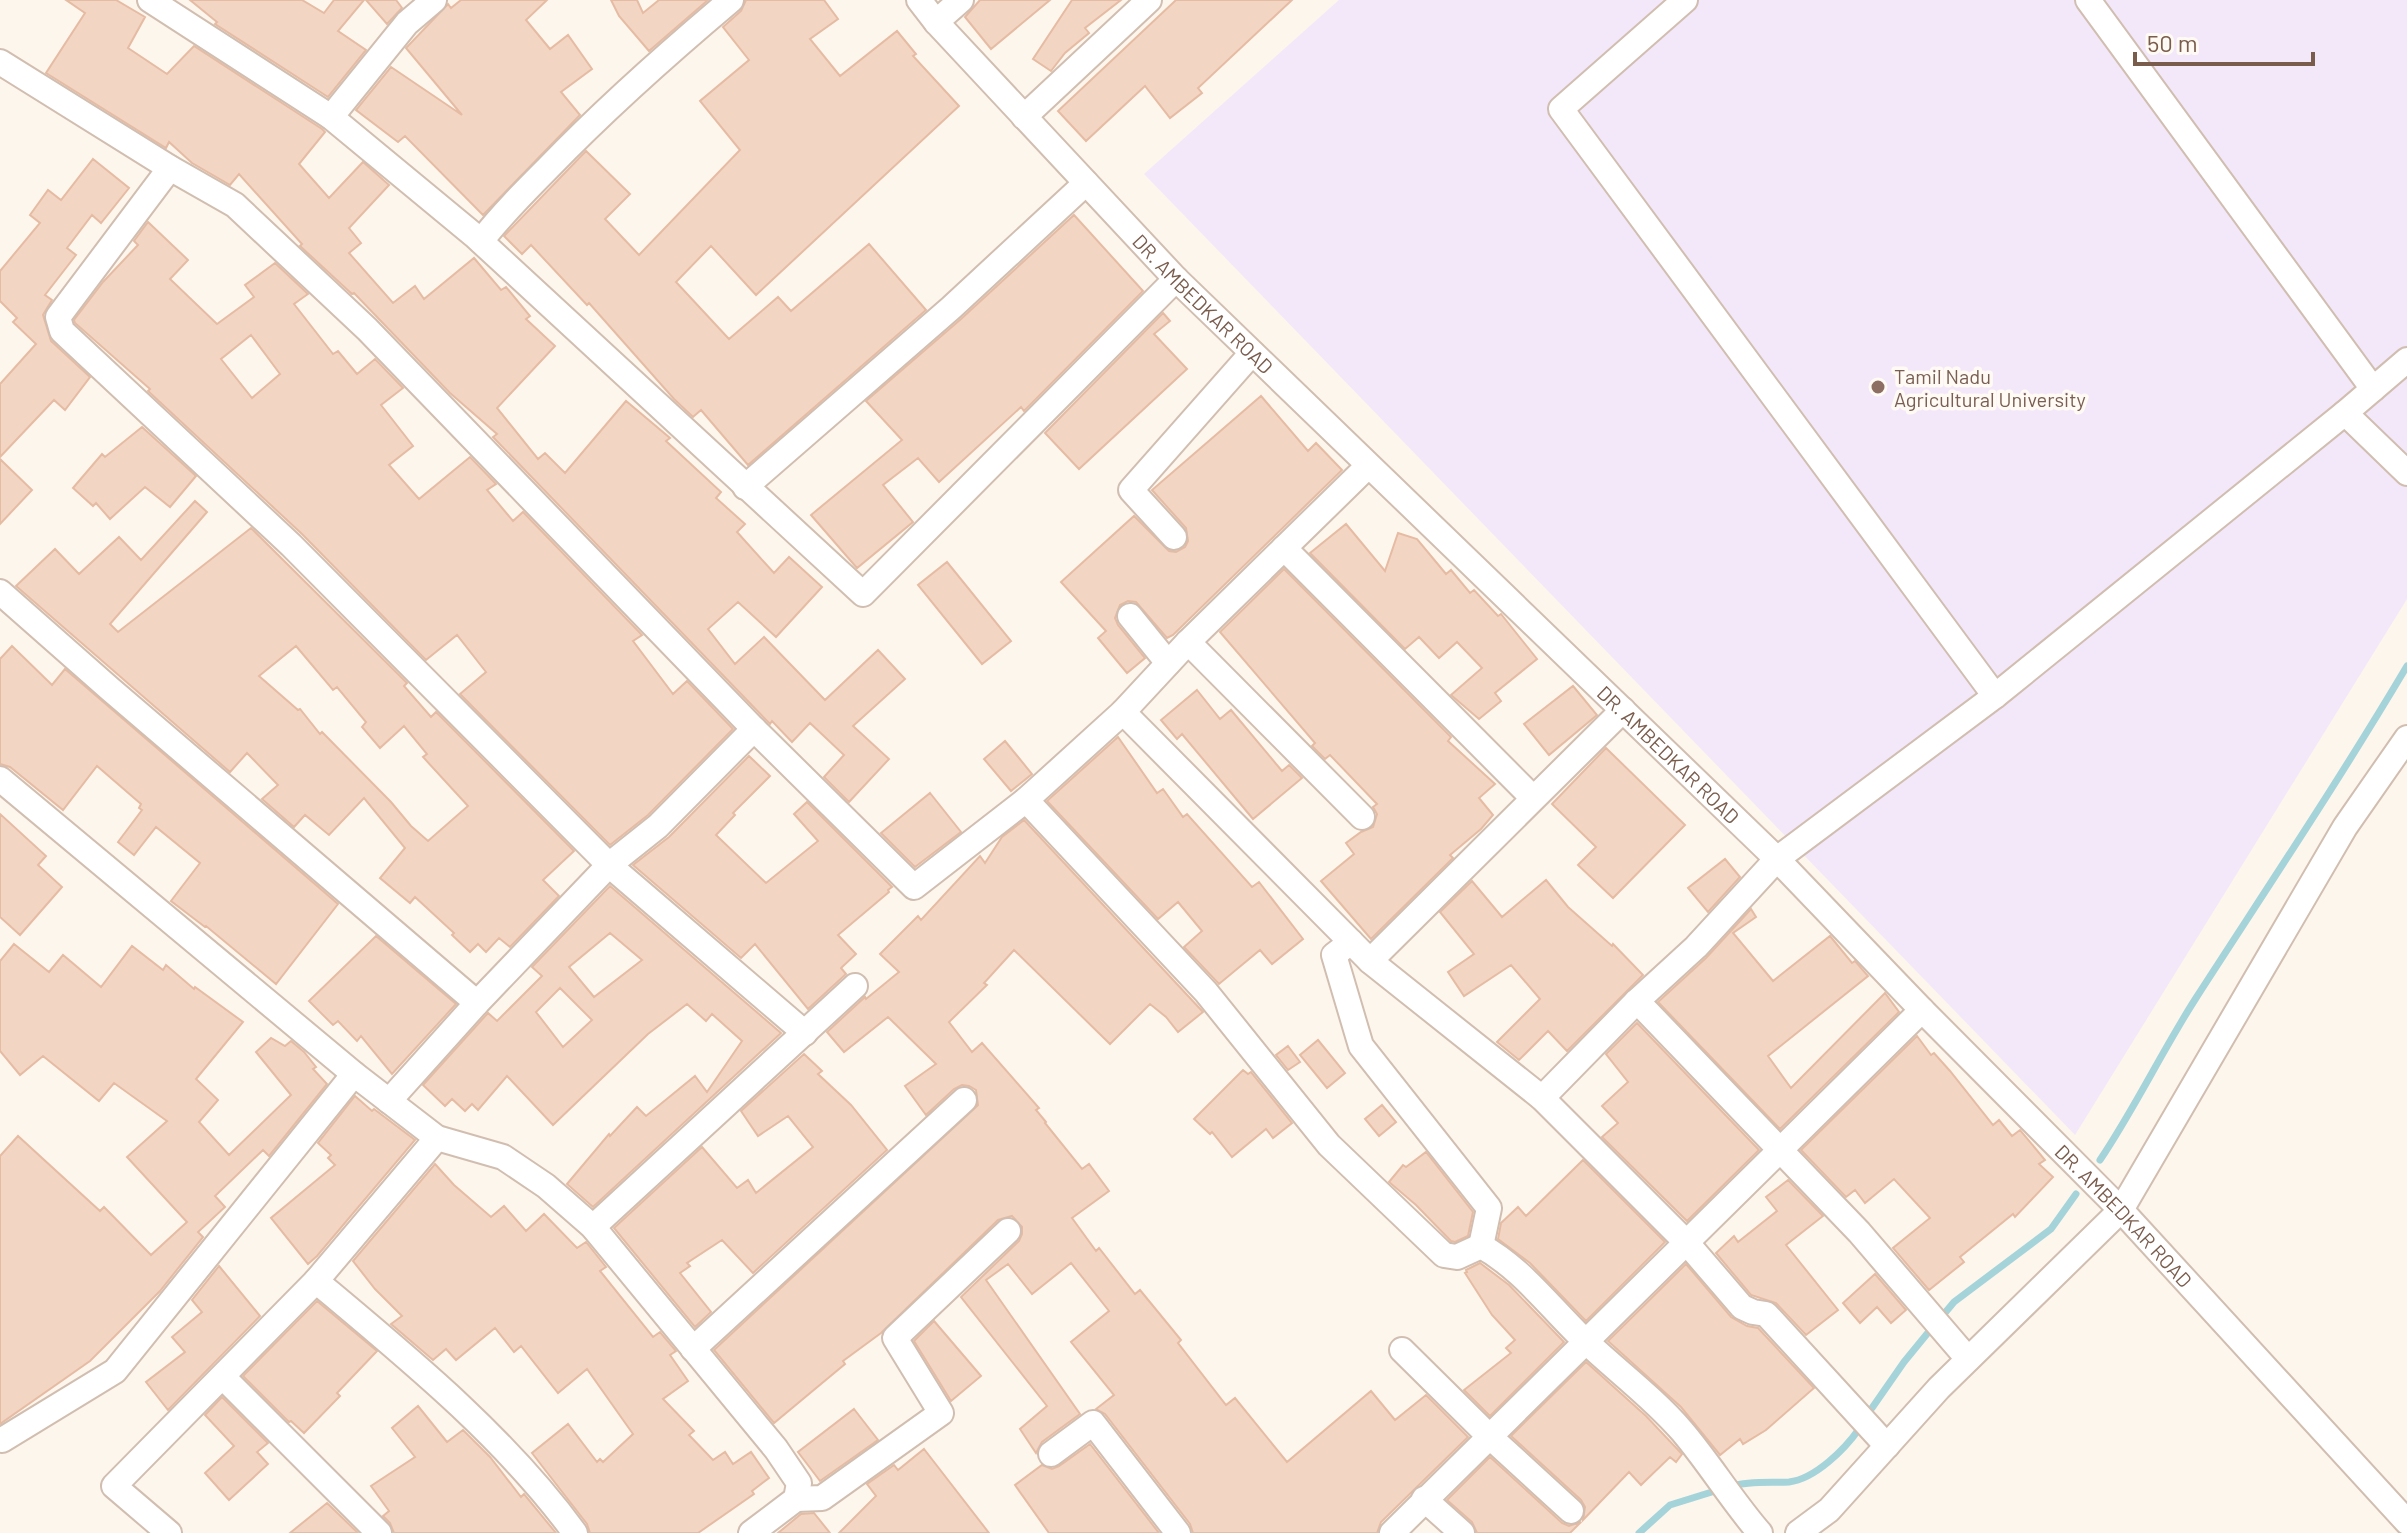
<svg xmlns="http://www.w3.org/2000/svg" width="2407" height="1533" viewBox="0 0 2407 1533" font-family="Barlow,sans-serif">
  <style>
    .education { fill: #f3e8fa }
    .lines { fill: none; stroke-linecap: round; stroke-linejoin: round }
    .stream { stroke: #a5d3da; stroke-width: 7 }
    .building { fill: #f3d5c3; stroke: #e6bba3; stroke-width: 2; fill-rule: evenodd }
    .minor-casing { stroke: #d1beb0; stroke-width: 28 }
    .minor { stroke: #fff; stroke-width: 24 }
    .education-dot { fill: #8d6e63; stroke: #fffaf3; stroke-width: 3 }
    .labels { text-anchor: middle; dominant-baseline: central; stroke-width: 7; stroke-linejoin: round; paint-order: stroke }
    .street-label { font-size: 20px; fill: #7a5c4d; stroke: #fffaf3 }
    .education-label { font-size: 20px; fill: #785e54; stroke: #fffaf3; text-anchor: start }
  </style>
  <rect width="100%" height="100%" fill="#fdf6ec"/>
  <path class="education" d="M1339,0H2407V599L2075,1135L1144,174Z"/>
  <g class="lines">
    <path class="stream" d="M2100,1160C2135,1108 2162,1051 2196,998C2267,888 2340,779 2407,666
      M1944,1314L1954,1302L2051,1229L2076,1194
      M1872,1408L1904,1362L1931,1329
      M1732,1486C1750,1481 1770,1483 1789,1482C1815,1479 1845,1449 1859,1429
      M1639,1533L1670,1505L1715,1491"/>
  </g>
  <path class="building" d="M66,0H116L145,17L128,48L167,74L194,46L322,129L325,132L299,164L329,198L363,162L389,185L349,228L361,243L349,253L393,303L415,286L424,299L474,258L501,290L506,287L530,316L526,319L555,346L497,408L538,459L545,453L565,473L626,401L670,438L666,441L721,492L716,498L745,524L737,532L774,573L789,557L822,587L776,637L738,602L708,629L735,664L764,637L825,700L878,650L905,679L853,726L889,759L849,802L824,777L844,755L810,723L792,742L772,721L770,724L493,437L497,434L450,393L354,293L352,294L300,246L302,244L239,174L230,185L192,163L169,142L166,148L46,73L85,13Z
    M190,0H302L324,13L334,0H364L338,31L366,50L328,97L215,24L217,22Z
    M366,0H396L402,8L387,24Z
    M461,0H547L526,20L550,49L568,35L592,69L561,92L580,115L483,215L405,136L398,142L356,110L391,67L462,115L406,48L448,4L451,8Z
    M611,0H637L643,13L659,0H708L649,51L619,16Z
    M746,0H824L838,19L810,39L840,76L897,31L916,54L913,56L959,106L756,295L711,246L676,282L729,339L778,297L791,311L869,244L926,310L748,465L701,410L693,417L674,399L589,303L587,305L531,245L522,254L504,236L586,151L630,194L605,219L639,255L740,150L700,101L749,60L723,27L741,11Z
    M980,0H1050L991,49L965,17Z
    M1072,0H1121L1085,28L1089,33L1065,53L1051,71L1033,59Z
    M1176,0H1292L1198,88L1202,93L1170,118L1145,86L1086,141L1058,111Z
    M93,159L129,188L101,223L92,215L67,248L76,255L45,295L52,300L43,315L51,341L90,377L65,410L54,400L0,457V384L36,344L13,322L17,318L0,301V271L40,223L30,215L48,190L61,200Z
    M1074,215L1143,291L1024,411L1021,407L939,482L918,458L883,485L913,522L857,568L811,515L902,440L866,401L961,319Z
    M148,222L188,260L170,279L217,324L254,297L245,285L275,263L308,294L294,304L333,354L338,351L357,374L375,359L403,388L381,405L413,446L389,465L419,499L470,457L496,484L487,490L513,521L523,512L642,635L633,641L673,694L687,681L733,729L648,815L610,845L460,694L486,672L457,635L426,660L302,534L148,391L150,389L75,323L74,320L103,282L138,245L134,241ZM251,335L280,374L252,398L221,359Z
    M1163,313L1170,321L1154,334L1187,369L1079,469L1045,433Z
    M1261,396L1308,451L1316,443L1342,470L1173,635L1167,638L1136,602L1128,601L1120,605L1115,618L1118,625L1145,658L1127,673L1098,638L1106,631L1061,582L1134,516L1169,551L1176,552L1185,547L1188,541L1186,528L1152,490Z
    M142,427L196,476L170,507L145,487L110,519L96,503L93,506L73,488L102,454L105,457Z
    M0,459L32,490L0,524Z
    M195,501L207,512L110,624L118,632L251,528L407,683L404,686L431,717L436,712L574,851L543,880L559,896L510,947L499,938L486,952L478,944L470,952L452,935L454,933L415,897L410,903L380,878L405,848L364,798L329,835L305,815L294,827L262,799L278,785L247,753L230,772L16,586L55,549L79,574L119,537L141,560ZM296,646L333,690L337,687L366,722L362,727L380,748L404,726L427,754L423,757L468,806L428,841L411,826L391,802L322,732L320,734L300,709L298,710L259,676Z
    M1346,524L1385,571L1398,533L1417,539L1446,574L1451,570L1470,593L1474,590L1498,616L1501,614L1537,659L1495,693L1501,701L1479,719L1451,695L1482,668L1457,642L1439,658L1419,637L1405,649L1310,553Z
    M947,562L1011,641L982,664L918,585Z
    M1284,569L1451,737L1448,741L1495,784L1479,798L1493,815L1481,829L1450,855L1453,858L1371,939L1321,881L1354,854L1346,843L1361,832L1373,827L1377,814L1373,807L1377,804L1330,755L1325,759L1312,746L1315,743L1220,632Z
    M12,646L52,685L65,669L338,904L276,984L206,926L205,927L171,901L200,863L156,827L134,855L118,842L142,810L139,808L141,804L97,766L63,810L10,767L0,764V659Z
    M1573,686L1597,715L1549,755L1524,724Z
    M1197,690L1220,719L1231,710L1282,771L1289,765L1302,778L1253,819L1182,734L1177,739L1161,720Z
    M1118,737L1157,793L1163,789L1183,817L1187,814L1252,887L1259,882L1303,939L1272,964L1260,950L1219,984L1184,947L1202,931L1178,902L1158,919L1047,801Z
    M1005,741L1032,774L1011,791L984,759Z
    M1606,748L1685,825L1613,898L1578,865L1596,847L1552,804Z
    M749,756L770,776L733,813L735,815L716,835L766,883L818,841L794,814L807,802L892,887L888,890L889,892L838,935L856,954L841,968L846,974L808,1009L755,944L741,958L633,865L669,837Z
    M930,793L961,832L915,867L881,833Z
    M0,814L46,856L38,865L62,887L20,935L0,917Z
    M1024,820L1203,1012L1178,1032L1166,1017L1150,1004L1110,1044L1014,950L984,983L987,985L949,1022L972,1052L982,1043L1039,1108L1036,1110L1046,1122L1045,1123L1082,1169L1089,1164L1109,1191L1072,1218L1096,1251L1099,1248L1135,1294L1140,1290L1181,1340L1178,1343L1226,1405L1235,1398L1287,1462L1371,1391L1395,1420L1426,1395L1468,1437L1381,1522L1377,1533H1193L1190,1524L1105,1414L1096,1409L1114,1395L1071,1342L1109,1311L1071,1263L1032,1294L1008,1264L986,1280L1080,1414L1042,1442L1036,1453L1020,1429L1047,1406L961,1297L1019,1241L1022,1234V1227L1012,1216L998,1220L881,1333L843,1361L845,1364L774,1423L714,1350L978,1105L976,1090L969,1086L962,1085L954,1089L926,1115L905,1086L936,1064L888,1017L844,1052L827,1032L865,997L866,999L899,972L880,954L918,916L921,920L980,856L985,863L1002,837Z
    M1725,859L1740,877L1708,912L1688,888Z
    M1546,880L1568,907L1612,946L1613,944L1643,975L1567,1051L1548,1031L1519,1060L1497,1042L1540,999L1511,965L1464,996L1448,972L1474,954L1440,912L1472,881L1502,917Z
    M610,886L781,1033L593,1207L567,1184L609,1134L610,1136L637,1107L646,1116L695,1076L707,1092L742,1041L712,1014L706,1021L687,1004L648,1034L553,1125L507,1076L478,1110L472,1104L465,1111L452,1099L445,1106L423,1085L488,1013L497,1021L542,976L532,967ZM610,933L642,960L594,997L569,967ZM560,988L592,1020L563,1047L536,1012Z
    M1751,909L1756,917L1733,933L1773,981L1830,936L1852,963L1855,961L1868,976L1768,1056L1791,1088L1885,993L1899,1012L1780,1129L1658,1002L1706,958Z
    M376,936L456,1004L392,1074L361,1036L357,1041L338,1021L333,1025L309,1001Z
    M14,944L49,972L63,955L101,987L132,946L163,970L166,965L194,989L195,987L243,1022L196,1079L218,1100L199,1122L229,1155L291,1095L256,1052L271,1038L285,1046L291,1041L304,1052L316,1067L313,1069L327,1084L269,1156L263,1150L215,1196L225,1207L198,1232L203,1237L160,1291L90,1361L0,1424V1156L18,1136L100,1211L104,1207L151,1255L187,1222L127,1157L167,1121L114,1083L99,1101L43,1056L20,1075L0,1051V961Z
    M1637,1023L1759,1150L1687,1221L1602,1137L1618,1123L1602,1106L1628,1082L1606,1054Z
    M1917,1036L1931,1055L1934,1053L1950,1071L1993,1125L1999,1120L2012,1136L2020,1130L2045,1160L2039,1164L2053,1177L2015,1217L2013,1214L1960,1257L1964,1262L1929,1290L1893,1248L1930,1218L1894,1179L1865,1203L1855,1190L1846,1197L1801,1150Z
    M1318,1040L1345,1073L1327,1088L1300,1055Z
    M1288,1046L1300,1062L1288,1070L1276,1055Z
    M804,1054L822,1071L818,1074L851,1105L887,1150L753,1273L722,1240L687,1263L690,1266L680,1273L711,1312L695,1327L614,1228L702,1147L737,1188L748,1180L756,1193L813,1147L788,1116L758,1136L741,1111Z
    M1243,1070L1248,1074L1251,1072L1292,1123L1273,1138L1266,1129L1232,1157L1212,1132L1210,1134L1194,1119Z
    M355,1096L372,1111L374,1109L415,1140L317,1256L308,1264L271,1218L335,1165L328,1158L331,1155L318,1143Z
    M1382,1105L1396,1122L1379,1136L1365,1119Z
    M1426,1152L1473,1212L1468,1236L1455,1242L1451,1241L1416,1205L1389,1182L1403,1165L1406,1167Z
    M1583,1160L1665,1242L1586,1321L1530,1263L1498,1239L1501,1223L1518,1207L1526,1216Z
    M435,1164L454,1185L491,1217L504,1206L526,1231L544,1214L577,1248L586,1242L606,1267L600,1271L653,1337L660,1332L676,1351L670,1355L688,1381L663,1399L694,1431L689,1435L713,1460L725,1452L733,1464L751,1452L769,1478L752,1491L754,1494L698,1533H590L587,1524L532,1453L568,1424L597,1462L600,1459L603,1462L633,1434L587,1369L558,1393L521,1346L514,1352L495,1328L456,1360L446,1349L433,1360L391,1324L402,1316L375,1289L353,1261Z
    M1788,1180L1823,1216L1786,1245L1838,1310L1806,1335L1776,1303L1751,1295L1716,1253L1734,1236L1738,1242L1777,1211L1766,1197Z
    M1480,1263L1509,1285L1564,1342L1490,1416L1464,1390L1511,1353L1506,1348L1515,1340L1492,1315L1465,1273L1467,1272L1466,1270Z
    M1686,1264L1731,1317L1747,1326L1758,1328L1814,1388L1766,1430L1743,1444L1740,1439L1720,1455L1681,1407L1608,1341Z
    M219,1266L260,1316L168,1410L146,1382L185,1352L172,1337L202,1312L192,1300Z
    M1875,1274L1906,1310L1891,1323L1877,1307L1860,1323L1843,1303Z
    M317,1301L377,1351L337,1393L340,1396L304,1433L291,1421L289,1422L243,1376Z
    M934,1321L981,1376L951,1401L914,1341Z
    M1586,1362L1646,1416L1682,1454L1676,1462L1670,1457L1641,1485L1629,1472L1583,1520L1585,1507L1581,1500L1511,1436Z
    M222,1397L268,1443L257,1452L268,1464L229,1500L205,1473L234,1446L205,1415Z
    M418,1406L447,1442L463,1430L490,1457L521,1497L524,1494L556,1533H394L390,1523L383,1516L389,1511L371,1486L415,1457L392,1428Z
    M854,1409L878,1440L820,1481L798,1452Z
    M1090,1444L1159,1533H1049L1015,1485L1042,1465L1052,1469L1059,1466Z
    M924,1449L989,1533H839L876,1496L867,1484L894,1465L898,1470Z
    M1490,1457L1562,1523L1569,1526L1581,1522L1570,1533H1477L1472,1522L1447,1500Z
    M327,1503L358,1533H290Z
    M814,1513L830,1533H778L801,1514Z"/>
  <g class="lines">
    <defs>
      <g id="minor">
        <path d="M150,0L331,117L475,236L863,594L1176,279"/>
        <path id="s1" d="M919,0L936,22L1176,279L1777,859L1922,1010L2121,1210L2407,1522"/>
        <path d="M1685,0L1561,109L1995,696"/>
        <path d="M2088,0L2373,389"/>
        <path d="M936,22L961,0"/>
        <path d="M0,62L170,168L235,205L367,329L754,729L914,887L1026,800L1123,712L1188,642L1368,466"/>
        <path d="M331,117L407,23L434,0"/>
        <path d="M1024,117L1149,0"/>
        <path d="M170,168L58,317L62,331L291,545L609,865L805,1033"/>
        <path d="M481,241C501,215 525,191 548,168C606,108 668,53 731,0"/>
        <path d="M2407,360L2345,413L2407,473"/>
        <path d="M745,487L951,308L1086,183"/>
        <path d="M1174,537L1131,490L1252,353"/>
        <path d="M1284,548L1532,797"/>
        <path d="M0,592L110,689L477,1003"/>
        <path d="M1130,616L1168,663"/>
        <path d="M1188,642L1362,817"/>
        <path d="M1123,712L1370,961L1623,710"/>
        <path d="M0,779L354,1074L437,1138L503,1157L546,1186L593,1227L776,1449L799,1483L796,1499L751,1533"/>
        <path d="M1026,800L1206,992L1329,1145L1444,1255L1457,1257L1481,1246C1518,1266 1546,1302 1576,1332C1610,1366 1650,1394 1682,1431C1710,1464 1732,1501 1760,1533"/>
        <path d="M1351,942L1334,955L1361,1046L1489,1208L1481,1246"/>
        <path d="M1370,961L1542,1098L1687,1243L1742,1307L1753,1312L1766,1314L1887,1446"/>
        <path d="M1637,1001L1859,1232L1968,1359"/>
        <path d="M1542,1098L1637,1001L1696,947L1777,859L1995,696L2345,413"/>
        <path d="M389,1101L477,1003L609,865L658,826L754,729"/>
        <path d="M593,1227L855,986"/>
        <path d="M316,1281C408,1358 504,1436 575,1533"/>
        <path d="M693,1349L964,1100"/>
        <path d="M1402,1350L1489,1436L1571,1511"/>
        <path d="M223,1377L379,1533"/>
        <path d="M2,1440L115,1371L354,1074"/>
        <path d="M1051,1454L1093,1423L1178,1533"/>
        <path d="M796,1499L822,1498L941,1413L895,1338L1008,1231"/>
        <path d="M1424,1499L1462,1533"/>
        <path d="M169,1533L114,1486L316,1281L437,1138"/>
        <path d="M1392,1533L1922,1010"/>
        <path d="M1798,1533L1829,1510L1939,1388L2121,1210L2345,827L2407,738"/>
      </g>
    </defs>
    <use href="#minor" class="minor-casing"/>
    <use href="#minor" class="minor"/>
  </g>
  <circle class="education-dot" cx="1878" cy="387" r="8"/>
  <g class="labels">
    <g class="street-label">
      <text stroke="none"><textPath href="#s1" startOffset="416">DR. AMBEDKAR ROAD</textPath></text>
      <text stroke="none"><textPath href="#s1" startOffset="1064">DR. AMBEDKAR ROAD</textPath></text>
      <text stroke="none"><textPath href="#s1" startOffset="1712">DR. AMBEDKAR ROAD</textPath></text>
    </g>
    <g class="education-label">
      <text x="1894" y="376">Tamil Nadu<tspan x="1894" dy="23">Agricultural University</tspan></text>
    </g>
  </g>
  <path d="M2135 52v12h178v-12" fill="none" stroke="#7a5c4d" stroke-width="4"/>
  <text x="2147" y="52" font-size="24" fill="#7a5c4d" stroke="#fffaf3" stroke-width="6" paint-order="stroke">50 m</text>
</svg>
